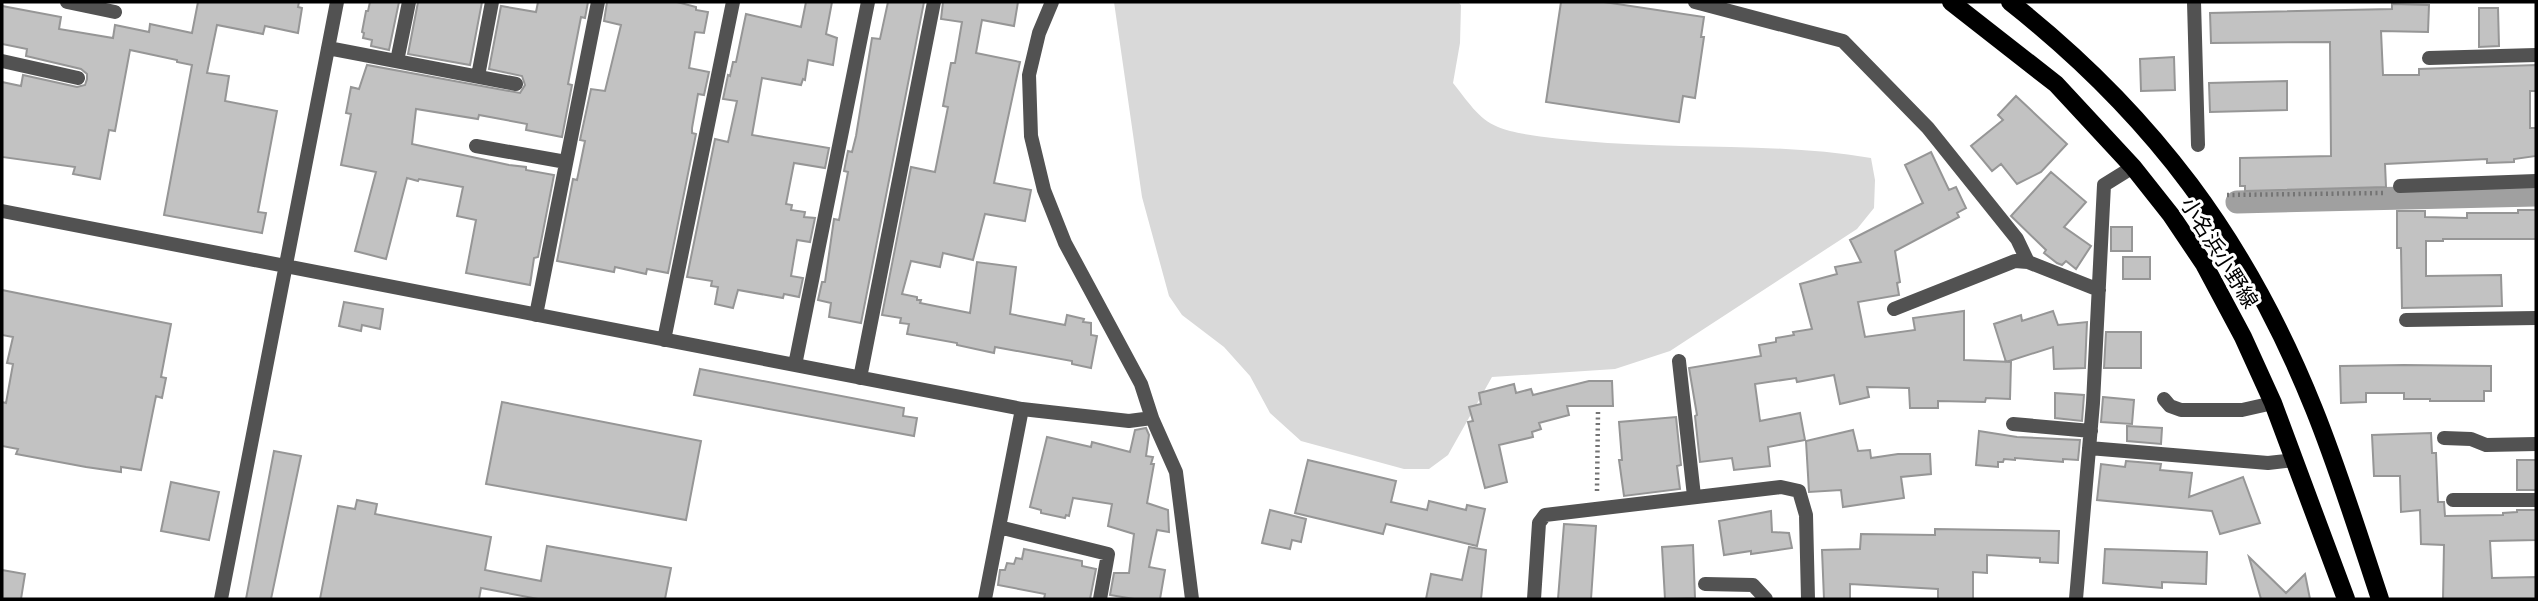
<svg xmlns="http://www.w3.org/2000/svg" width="2538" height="601" viewBox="0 0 2538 601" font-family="Roboto,'Noto Sans JP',sans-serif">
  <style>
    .green { fill: #d9d9d9 }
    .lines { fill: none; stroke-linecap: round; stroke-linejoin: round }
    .canal { stroke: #a0a0a0; stroke-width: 23 }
    .building { fill: #c2c2c2; stroke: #969696; stroke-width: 2 }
    .path { stroke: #747474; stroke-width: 4.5; stroke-dasharray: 2 3.5; stroke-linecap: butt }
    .street { stroke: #525252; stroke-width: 14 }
    .primary { stroke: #000; stroke-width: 18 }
    .labels { text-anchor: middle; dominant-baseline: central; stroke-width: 6; stroke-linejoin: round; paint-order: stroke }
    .street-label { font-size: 21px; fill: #000; stroke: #fff }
  </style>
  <rect width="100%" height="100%" fill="#fff"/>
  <path class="green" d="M1114,2H1458L1461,5L1460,43L1453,83C1467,100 1478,119 1498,127C1515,135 1563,139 1583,141C1679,150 1776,142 1871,158L1875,180L1874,208L1857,229L1670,351L1615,369L1492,377L1448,455L1429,469H1404L1301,441L1270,413L1250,376L1224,347L1182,315L1169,296L1142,197Z"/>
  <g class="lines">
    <path class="canal" d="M2237,202L2536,195"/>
  </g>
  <path class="building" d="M198,2H299L298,7L302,8L298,33L265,26L263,34L217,25L207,73L229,76L225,101L277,111L258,212L266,213L262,233L164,215L192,65L177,62V60L130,50L115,131L109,130L100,179L73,174L75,167L2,157V82L21,86L23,75L77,87L85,85L87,79V74L81,69L26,56L27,49L2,44V6L61,17L59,29L113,38L115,25L149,32L150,24L192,33Z
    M370,2H399L389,50L371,46L372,40L363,38L364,33L362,32L366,11H368Z
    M418,2H482L470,65L408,54Z
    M538,2H588L585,18L581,17L568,84L572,85L562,137L526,130L527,124L479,115L478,119L416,109L412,144L509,165L526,167V170L554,175L538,257L534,258L530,285L466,273L476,220L457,216L463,187L419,179L418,181L407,178L386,259L355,251L376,172L341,165L351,114L346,113L351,87L359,89L367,65L520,93L525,85L522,76L489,69L501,6L536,12Z
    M607,2H677L696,7V10L708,12L704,33L695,32L689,68L709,72L704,95L698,94L692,128V133L696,134L668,273L647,269L646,274L615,267L614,272L557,261L573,179L577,180L585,141L580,140L591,89L605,91L621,25L604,21Z
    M806,2H832L826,34L837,38L833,65L808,60L805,80L803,79L801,85L762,78L752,135L829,148L825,168L794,163L786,204L792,205L791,210L805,212L804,217L815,218L810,242L797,240L791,276L803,278L799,297L784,294L783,298L738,290L733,308L715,304L718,287L711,286L712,281L687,277L715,139L728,142L737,101L723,99L728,75L730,76L733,62H736L746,14L801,27Z
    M888,2H924L861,323L829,317L831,303L818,300L822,282H825L834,219L839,220L848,172L844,171L848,151L852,152L856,136L872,38L880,39Z
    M943,2H1018L1014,26L982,20L976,53L1020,62L994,183L1031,190L1025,221L985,214L973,260L943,253L940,267L911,261L902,294L917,297V300H921L920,303L970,313L977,262L1016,267L1010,314L1065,325L1067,315L1084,319L1083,322L1091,323V335L1097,336L1091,368L1072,364V361L995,347L994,353L957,345V343L907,334L909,324L900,323L901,318L882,315L911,167L935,172L948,107L943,106L951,63H955L962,22L941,19Z
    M1561,2H1604L1704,17L1701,37H1704L1695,98L1683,96L1679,122L1546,102Z
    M2392,4L2429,5L2428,32L2381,31L2383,75H2419V69L2536,65V91H2530V128H2536V156L2514,159V162L2487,163V159L2385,164L2386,187L2245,191V186H2240V158L2331,156L2330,42L2211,43L2210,13L2392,9Z
    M2479,8H2498L2499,46L2479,47Z
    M2174,57L2175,90L2141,91L2140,59Z
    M2287,81V110L2210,112L2209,83Z
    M2016,96L2067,144L2041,172L2017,184L2001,164L1992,171L1971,146L2003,120L1998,115Z
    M1931,152L1949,190L1956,187L1966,208L1957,213L1959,217L1895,251L1900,282L1897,283L1899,295L1858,302L1865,337L1915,330L1913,318L1964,311V360L2011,362L2010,399L1986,398L1985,402L1938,401V408H1910L1909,388L1867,387L1869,397L1840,404L1834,375L1797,382L1796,378L1755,384L1760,421L1800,413L1805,440L1768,447L1770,466L1734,470L1732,458L1700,462L1695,416L1697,415L1689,368L1761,356L1759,345L1776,342V338L1794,335L1793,332L1812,329L1800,284L1837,274L1835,267L1861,262L1850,240L1923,203L1905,165Z
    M2051,172L2086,202L2064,227L2091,246L2076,269L2066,261L2062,265L2057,263L2044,253L2046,250L2011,216Z
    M2518,210H2536V239H2443V241H2426V276L2501,275L2502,306L2402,308L2401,248H2397V211H2425V217L2467,218V213H2518Z
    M2111,227H2132V251H2111Z
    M2123,257H2150V279H2123Z
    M2,290L171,324L161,377L166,378L162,398L156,396L141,470L121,467V472L86,467L16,454L18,449L2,446V402L6,403L13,364L7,363L13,337L2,335Z
    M344,302L383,309L380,329L362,325L361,331L339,326Z
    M2053,311L2058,325L2087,322L2085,368L2054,369L2053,347L2006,362L1994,324L2021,315L2022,321Z
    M2106,332H2141V368H2104Z
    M2404,365L2491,366V391H2484V401H2430V399H2404V393H2366V402L2341,403L2340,366Z
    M700,369L904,408L903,416L917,418L914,436L694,395Z
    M1589,381H1612L1613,406H1567L1569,415L1539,423L1541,429L1532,432L1533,437L1499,445L1507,482L1485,488L1468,422L1473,421L1469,407L1481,404L1479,393L1514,384L1516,393L1531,389L1533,395Z
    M2055,393L2084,395L2082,421L2055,418Z
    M2103,397L2134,400L2132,424L2101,422Z
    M502,402L701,441L686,520L486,484Z
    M1676,417L1681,465L1677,466L1680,489L1624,496L1619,460H1622L1619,422Z
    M2127,426L2162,428L2161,444L2127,441Z
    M1146,428L1149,435L1146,456L1153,457L1151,464H1154L1147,503L1168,510L1169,532L1157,530L1149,567L1165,570L1160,599H1134L1110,595L1114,573H1129L1134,534L1108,526L1112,504L1073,498L1069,516L1066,515L1065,518L1041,513V510L1030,507L1047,437L1091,447L1092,442L1130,452L1135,430Z
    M1853,430L1858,451L1870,450L1871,458L1898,454H1930L1931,474L1901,477L1904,498L1843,507L1841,490L1809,492L1806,441Z
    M1979,431L2017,437L2080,440L2078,460L2063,459V462L2015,458V460L2004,459L2003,462H1998V467L1976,465Z
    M2431,433L2432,453H2436L2438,502H2444L2445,516L2503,515V513L2517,512V510H2536V540L2490,541L2492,578L2536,577V599H2443L2444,545L2421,544L2420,510L2401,512L2400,476H2374L2372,435Z
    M274,451L301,456L271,599H246Z
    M1308,460L1396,481L1391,502L1427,510L1429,501L1466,510L1467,505L1485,509L1477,546L1386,524L1383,534L1295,513Z
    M2517,460H2536V490H2517Z
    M2126,461L2161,464L2160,470L2192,473L2189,497L2243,477L2260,523L2220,534L2212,511L2097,500L2101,464L2125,467Z
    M171,482L219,492L209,540L161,531Z
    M357,500L377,504L375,514L491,537L485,570L541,581L547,546L671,568L665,599H538L481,588L479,599H320L338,506L355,509Z
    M1270,510L1306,519L1301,542L1292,540L1290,549L1262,543Z
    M1771,511L1772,532L1789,533L1792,548L1751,554V551L1724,555L1719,521Z
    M1564,524L1596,526L1591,599H1558Z
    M1935,529L2059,531L2058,563L2040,562V558L1987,555V573L1973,572V599H1938V589L1850,584V599H1824L1822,550L1860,549L1861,534L1935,535Z
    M1693,545L1695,598L1665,599L1662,547Z
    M1469,547L1486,550L1481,599H1426L1431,574L1462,580Z
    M1024,549L1082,561V566L1096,569L1090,599H1044L1045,594L998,585L1000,570H1005L1007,563L1014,564L1016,558L1022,559Z
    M2105,549L2207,552L2206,584L2162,582V588L2103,583Z
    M2249,557L2286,593L2305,574L2310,599H2261Z
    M2,570L25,574L21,599H2Z"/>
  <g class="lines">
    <path class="path" d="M2227,195L2384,193
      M1597,491L1598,412"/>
    <path class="street" d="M67,2L115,12
      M1052,2L1039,33L1029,75L1031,136L1044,190L1065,243L1141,384L1152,418L1176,472L1192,599
      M1695,2L1843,41L1928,128L2017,239L2028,262
      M2194,2L2198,145
      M328,48L516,84
      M2429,58L2536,55
      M2,61L78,78
      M397,61L409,2
      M478,76L492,2
      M476,146L566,162
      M2400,186L2536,181
      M2,211L1022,409L1129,421L1152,418
      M1894,309L2015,261L2028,262L2099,290
      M536,315L598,2
      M2406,320L2536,318
      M664,340L733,2
      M1679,361L1694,496
      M795,365L868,2
      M860,378L934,2
      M2164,399L2170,406L2181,410H2242L2273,403
      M2013,424L2091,431
      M2444,438L2471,439L2486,445L2536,444
      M2089,448L2268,463L2295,460
      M2453,500H2536
      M999,527L1108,554L1100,599
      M1705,584L1753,585L1766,599
      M221,599L337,2
      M985,599L1022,409
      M1534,599L1539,523L1545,515L1781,487L1799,491L1806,515L1808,599
      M2076,599L2093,403L2104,185L2133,167"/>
    <path class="primary" d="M1951,2L2056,84L2133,167L2171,215L2204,264L2243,337L2273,403L2346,599
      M2010,2C2152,114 2247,241 2314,409C2339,471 2359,536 2380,599"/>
  </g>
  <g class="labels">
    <g class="street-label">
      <text transform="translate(2219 253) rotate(58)">小名浜小野線</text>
    </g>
  </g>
  <rect width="2538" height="601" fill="none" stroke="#000000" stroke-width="7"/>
</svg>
